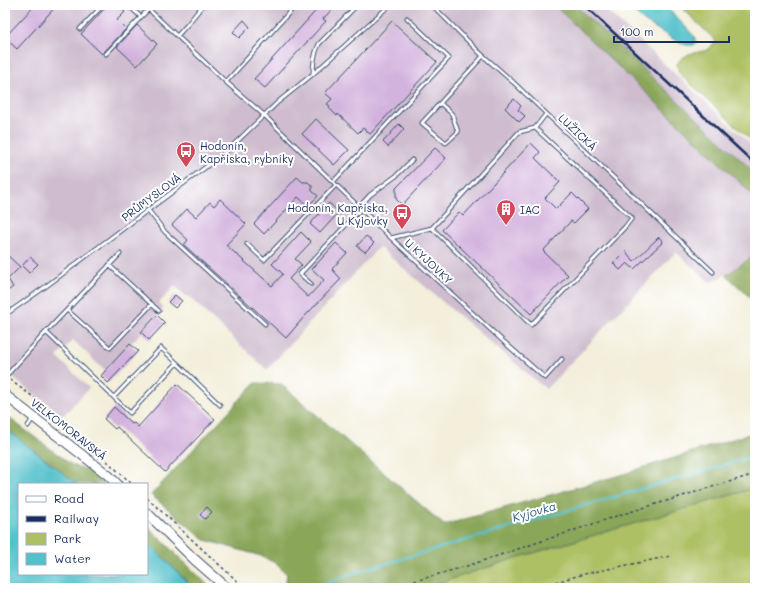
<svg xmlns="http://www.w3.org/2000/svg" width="760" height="593" viewBox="0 0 760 593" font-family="Mali,sans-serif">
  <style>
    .industrial { fill: #cfbdcf }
    .green { fill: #adc063; stroke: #647860 }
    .forest { fill: #8aa659; stroke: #526a5c }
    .water { fill: #53c1cb; stroke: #377894 }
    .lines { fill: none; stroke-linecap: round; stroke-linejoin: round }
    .stream { stroke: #53c1cb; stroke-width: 2.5 }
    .building { fill: #d3b2dd }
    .lane-casing { stroke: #3b4c71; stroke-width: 5 }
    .secondary-casing { stroke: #3b4c71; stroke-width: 11 }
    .path { stroke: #3b4c71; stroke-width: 1.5; stroke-dasharray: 3 3; stroke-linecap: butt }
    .lane { stroke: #fff; stroke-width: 3 }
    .secondary { stroke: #fff; stroke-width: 9 }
    .rail { stroke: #1b2f5e; stroke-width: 2.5 }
    .labels { text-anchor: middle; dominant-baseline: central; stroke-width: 4; stroke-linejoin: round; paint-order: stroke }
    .street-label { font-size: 11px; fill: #1b2f5e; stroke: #fff }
    .poi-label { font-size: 11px; fill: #1b2f5e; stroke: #fff; text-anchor: start }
    .water-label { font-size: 12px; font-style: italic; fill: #2f6284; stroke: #fff }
  </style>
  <rect width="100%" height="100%" fill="#fff"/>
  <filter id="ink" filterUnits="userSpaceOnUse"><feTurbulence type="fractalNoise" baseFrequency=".025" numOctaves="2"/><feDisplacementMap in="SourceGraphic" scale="8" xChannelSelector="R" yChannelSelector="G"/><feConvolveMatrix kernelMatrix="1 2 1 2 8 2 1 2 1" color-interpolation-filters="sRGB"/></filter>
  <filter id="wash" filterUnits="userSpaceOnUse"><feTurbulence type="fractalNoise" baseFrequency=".012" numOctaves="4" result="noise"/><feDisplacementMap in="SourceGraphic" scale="16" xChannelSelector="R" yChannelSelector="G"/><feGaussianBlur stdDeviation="0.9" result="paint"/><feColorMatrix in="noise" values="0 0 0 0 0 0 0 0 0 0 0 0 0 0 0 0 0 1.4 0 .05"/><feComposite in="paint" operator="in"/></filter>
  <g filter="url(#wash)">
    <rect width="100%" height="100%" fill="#f3efdb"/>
    <path class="industrial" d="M5,5H554L755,197V255L726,275L710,282L676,252L546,389L458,315L379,247L267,370L188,296H186L175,286L159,303L164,308L105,371L73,340L57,357L89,388L63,416L5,372Z
      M575,5H601L655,55L755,148V173Z"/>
    <path class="green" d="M679,5H744L755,12V144L679,73L677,64L681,59L689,54L708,50L716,41Z
      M755,488V584L743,588H424L516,558Z"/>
    <path class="forest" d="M554,5H575L755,173V197Z
      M755,255V302L726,275Z
      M255,383L281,384L444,525L617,476L755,432V488L516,558L424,588H285L287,574L275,563L261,556L205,540L151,495Z
      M5,415L72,465L79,468L88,469L103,484H77L5,428Z
      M147,526L211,588H193L147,541Z"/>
    <path class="water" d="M626,5H665L694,36L696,42L694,45H686L673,39L644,21Z
      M5,428L77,484H19V574H147V541L193,588H5Z"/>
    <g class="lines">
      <path class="stream" d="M320,588L331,581L357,572L755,456"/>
    </g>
    <g id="blocks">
      <path class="building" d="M35,5H57L17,49L5,38V37Z
        M106,5H117L125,12L117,20L126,29L102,54L81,34L104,9Z
        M321,5H336L323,19L326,21L265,88L254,79Z
        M244,20L250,27L239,38L233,32Z
        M392,21L437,62L370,134L363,128L358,133L338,114L337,116L329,108L330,106L327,104L332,99L325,93Z
        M137,25L157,44L137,66L117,47Z
        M514,99L521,106L518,110L525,116L519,122L505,108Z
        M316,119L349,150L334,165L302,134Z
        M399,124L404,129L388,147L383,142Z
        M531,143L540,152L535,158L560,182L545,198L556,209L572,193L588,209L574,223L571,221L543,251L568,275L531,314L442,230L459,212L463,216Z
        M435,148L446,158L402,205L396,199V188L404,180Z
        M297,177L303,182H308L312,186V191L318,196L308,206L298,197L264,234L254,224Z
        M220,199L246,224L226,245L272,286L283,274L272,264L301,232L311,242L295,259L302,265L289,279L308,297L324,280L312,269L336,243L347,253L332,269L341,279L305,316L286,338L184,245L188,240L172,225L187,209L196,217L210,202L214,206Z
        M329,203L339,212L320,233L310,224Z
        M366,236L374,243L365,252L357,246Z
        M659,237L663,242L634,269L627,263L620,270L613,263L625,251L634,261Z
        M5,253L20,267L8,279L13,287L5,293Z
        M30,257L38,264L29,273L22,266Z
        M175,295L182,301L175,308L168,302Z
        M157,315L165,323L149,340L141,332Z
        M130,344L138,351L108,383L101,376L105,371Z
        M177,384L215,419L165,472L117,427L115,429L104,419L114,407L132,424L134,423L138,427Z
        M207,507L212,512L205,519L200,515Z"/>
    </g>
  </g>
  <g filter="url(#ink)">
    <use href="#blocks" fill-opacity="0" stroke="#3b4c71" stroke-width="1"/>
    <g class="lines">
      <defs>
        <path id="lane" d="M144,5L226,82L265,116L391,238L504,342L545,378L562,359
          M432,5L480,53L513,82L713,272
          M141,17L149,9
          M80,29L103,5
          M177,36L187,25L203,5
          M106,54L141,17L128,5
          M313,74C313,62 314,54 319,44L357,5
          M226,82L296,5
          M440,103L452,114L458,132L446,143L422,123L483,56
          M535,128L546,114
          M333,182L449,58L407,18
          M359,207L370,195L396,176L412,160
          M148,210L165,232L265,324
          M391,238L432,228L519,132L535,128L632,218L625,227L531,325L432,228
          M247,244L264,260L336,185
          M109,265L159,311
          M311,284L300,274L361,209
          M67,310L110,348L152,304
          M5,315L45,287L148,210L226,152L278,102L313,74L390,5
          M46,332L130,413L177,363L220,405
          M5,377L46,332L120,254
          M114,397L161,348L177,363
          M28,426L33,418"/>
        <path id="secondary" d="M5,395L108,475L117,484
          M147,513L194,559L227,588"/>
      </defs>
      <use href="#lane" class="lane-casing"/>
      <use href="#secondary" class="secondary-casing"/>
      <path class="path" d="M10,380L40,402L60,418L132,484
        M147,498L214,560L245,588
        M391,588L470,565L620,515L755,474
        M526,588L552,583L584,574L671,556"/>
      <use href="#lane" class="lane"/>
      <use href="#secondary" class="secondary"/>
      <path class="rail" d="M584,5L755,164"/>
    </g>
  </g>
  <defs>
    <symbol id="bus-pin" viewBox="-11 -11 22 30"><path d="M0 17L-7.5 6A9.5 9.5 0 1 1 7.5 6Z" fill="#d1495b" stroke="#fff"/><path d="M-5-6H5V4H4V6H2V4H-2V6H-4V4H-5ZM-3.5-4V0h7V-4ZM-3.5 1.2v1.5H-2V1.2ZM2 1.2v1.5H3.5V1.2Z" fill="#fff"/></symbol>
    <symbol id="building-pin" viewBox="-11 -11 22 30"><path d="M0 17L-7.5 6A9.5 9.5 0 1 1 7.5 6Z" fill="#d1495b" stroke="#fff"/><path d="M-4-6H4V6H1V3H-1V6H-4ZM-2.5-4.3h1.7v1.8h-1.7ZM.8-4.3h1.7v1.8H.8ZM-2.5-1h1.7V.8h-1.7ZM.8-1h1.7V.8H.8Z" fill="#fff"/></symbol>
  </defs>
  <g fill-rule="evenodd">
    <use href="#bus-pin" x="175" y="140" width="22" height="30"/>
    <use href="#building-pin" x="495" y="198" width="22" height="30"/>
    <use href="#bus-pin" x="391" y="202" width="22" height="30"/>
  </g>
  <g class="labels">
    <g class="street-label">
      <text transform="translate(578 132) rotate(43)">LUŽICKÁ</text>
      <text transform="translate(151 197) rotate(-37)">PRŮMYSLOVÁ</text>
      <text transform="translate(429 261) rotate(43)">U KYJOVKY</text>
      <text transform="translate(69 429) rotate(38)">VELKOMORAVSKÁ</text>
    </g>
    <g class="poi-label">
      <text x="200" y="145">Hodonín,<tspan x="200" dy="13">Kapřiska, rybníky</tspan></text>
      <text x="388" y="207" text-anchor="end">Hodonín, Kapřiska,<tspan x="388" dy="13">U Kyjovky</tspan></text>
      <text x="520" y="209">IAC</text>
    </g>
    <g class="water-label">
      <text transform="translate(534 511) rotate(-16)">Kyjovka</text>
    </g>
  </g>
  <rect width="760" height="593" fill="none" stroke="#fff" stroke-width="20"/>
  <rect x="18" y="483" width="130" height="92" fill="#ffffff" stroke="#a4acbf"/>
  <rect x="26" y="496" width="20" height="6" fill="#ffffff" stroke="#a4acbf"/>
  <text x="54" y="503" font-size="12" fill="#1b2f5e">Road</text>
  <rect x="26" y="516" width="20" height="6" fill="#1b2f5e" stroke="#a4acbf"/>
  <text x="54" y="523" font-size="12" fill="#1b2f5e">Railway</text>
  <rect x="26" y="533" width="20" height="12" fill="#adc063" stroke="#a4acbf"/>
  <text x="54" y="543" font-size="12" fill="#1b2f5e">Park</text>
  <rect x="26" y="553" width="20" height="12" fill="#53c1cb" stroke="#a4acbf"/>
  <text x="54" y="563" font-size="12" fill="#1b2f5e">Water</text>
  <path d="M614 36v6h115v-6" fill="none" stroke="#1b2f5e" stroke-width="2"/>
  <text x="620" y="36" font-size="12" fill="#1b2f5e" stroke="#ffffff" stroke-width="3" paint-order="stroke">100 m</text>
</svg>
